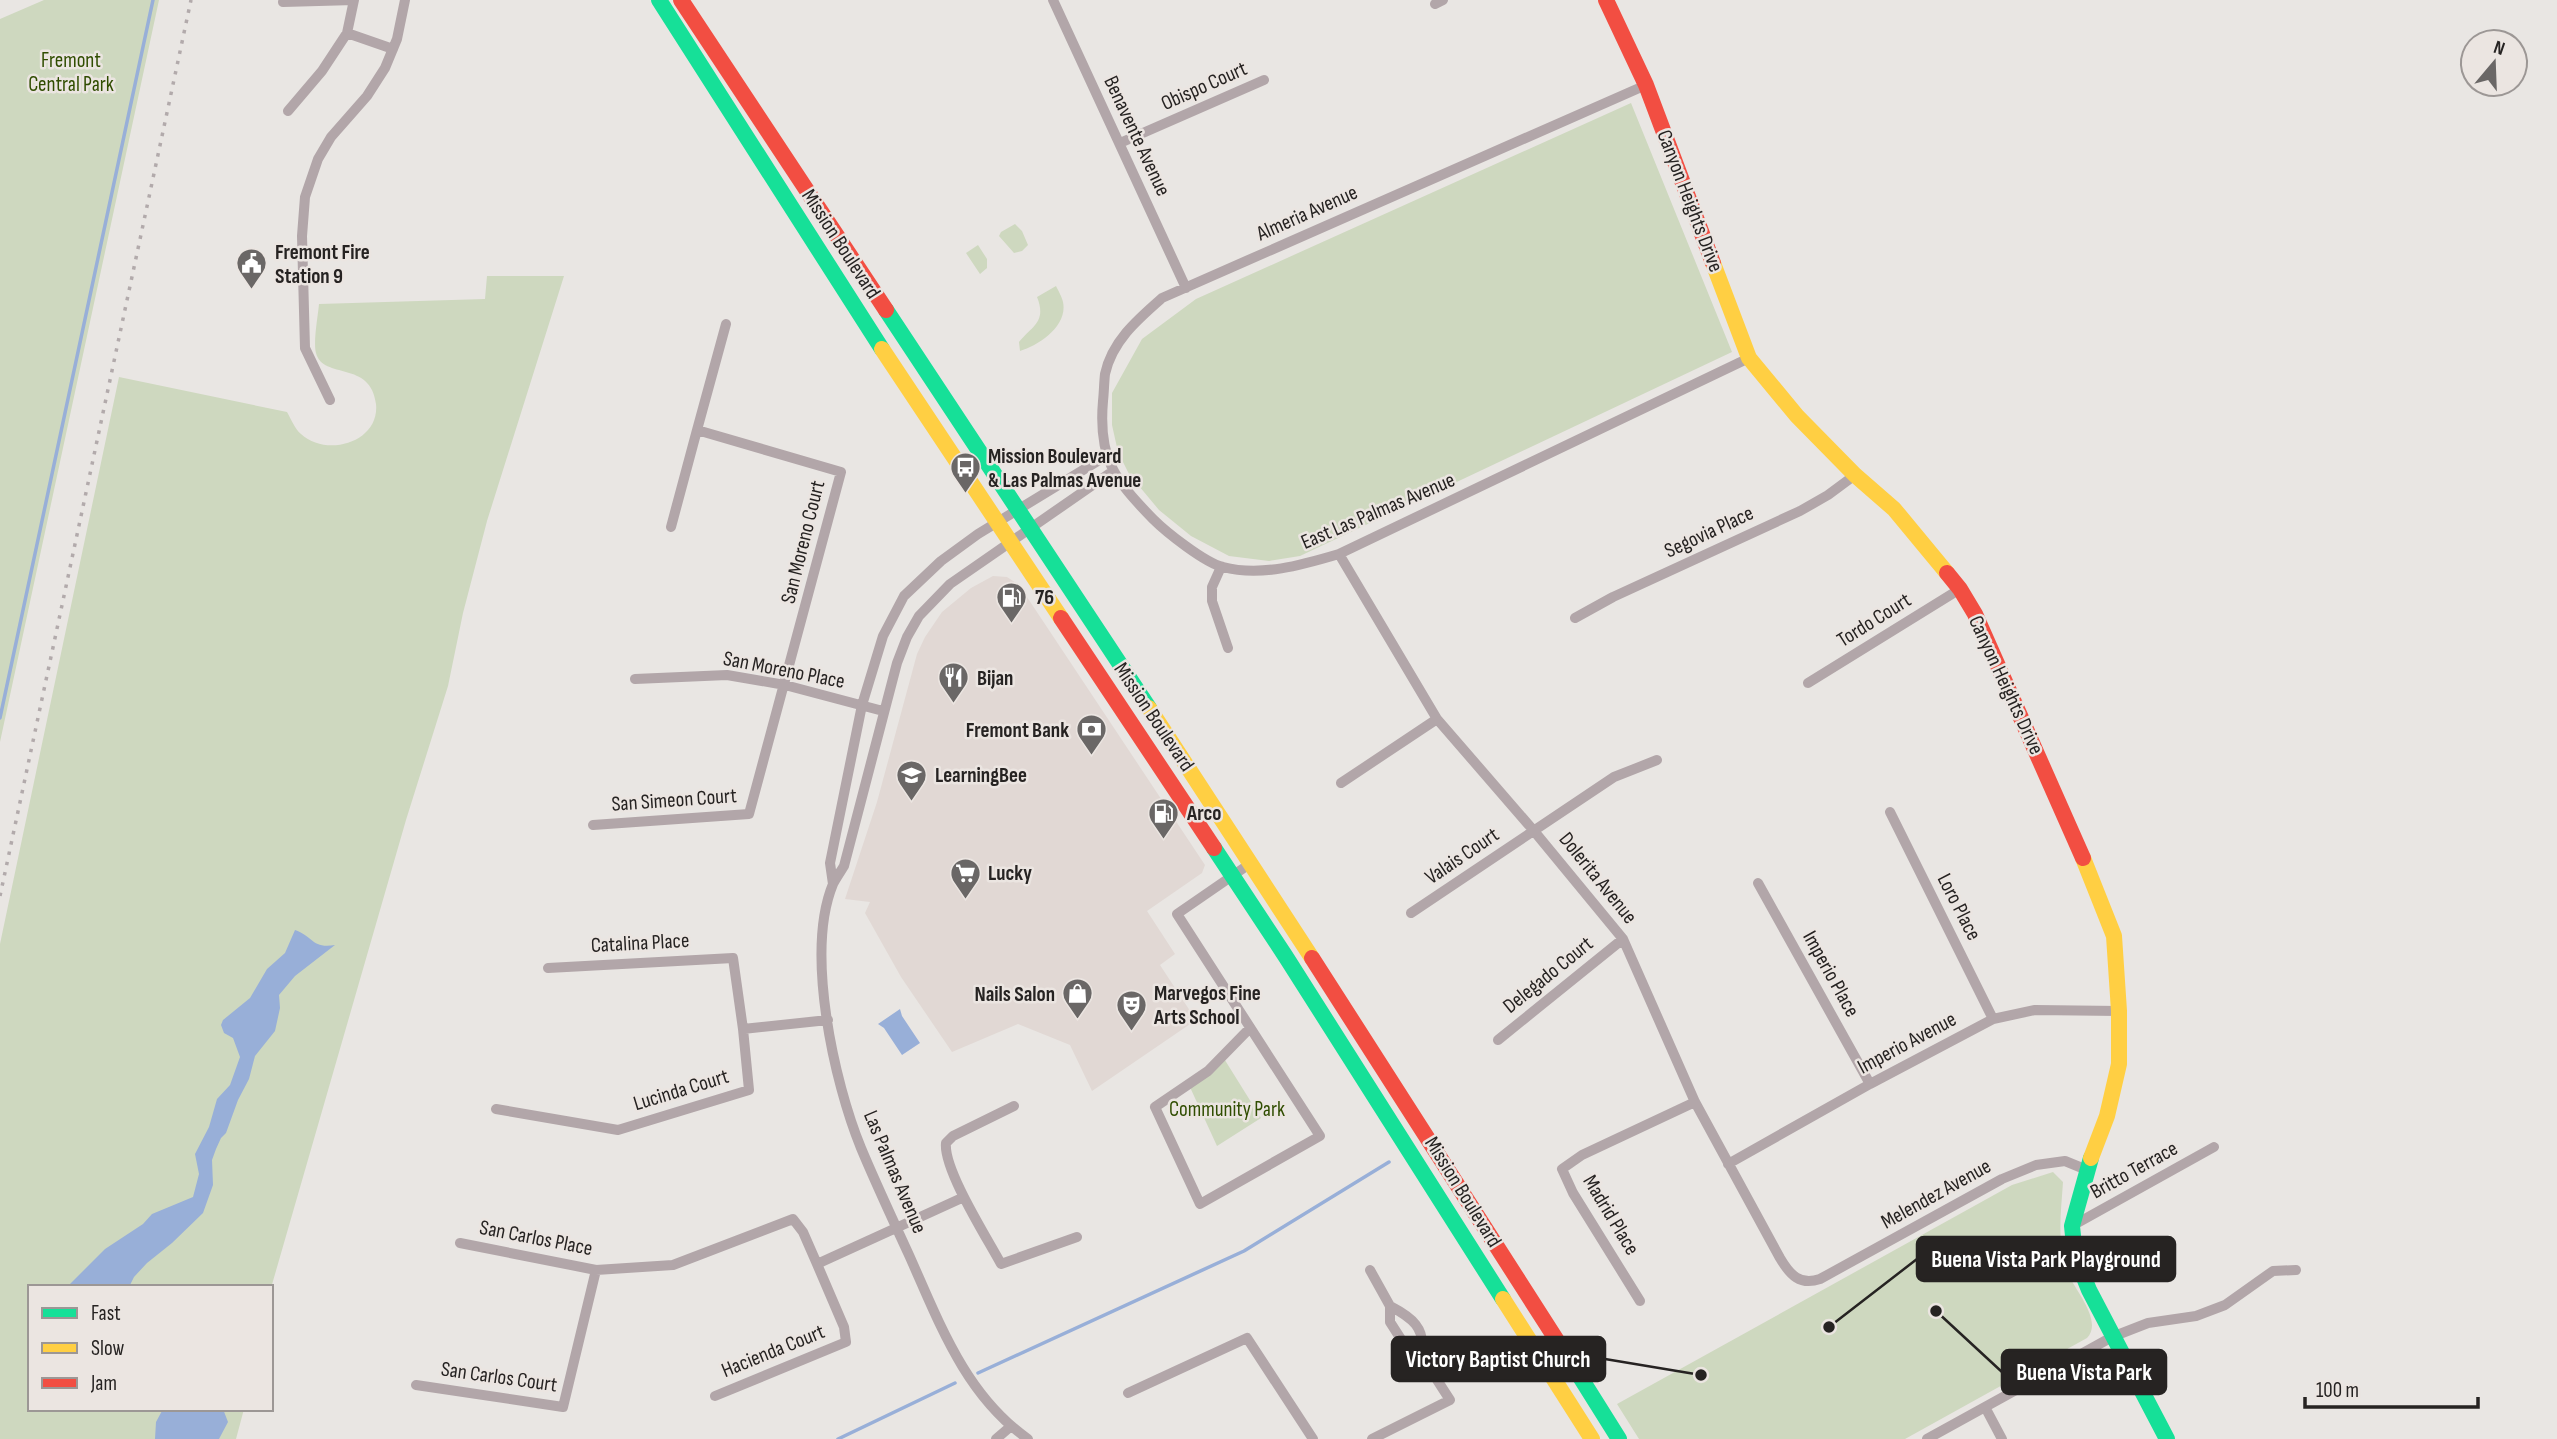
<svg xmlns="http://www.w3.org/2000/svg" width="2557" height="1439" viewBox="0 0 2557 1439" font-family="'Sofia Sans Condensed',sans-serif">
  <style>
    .built { fill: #e1d8d4 }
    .green { fill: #ced8bf }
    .water { fill: #98afd8 }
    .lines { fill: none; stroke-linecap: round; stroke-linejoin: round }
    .stream { stroke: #98afd8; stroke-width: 3.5 }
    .street { stroke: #b2a6a9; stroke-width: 10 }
    .fast { stroke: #16e098; stroke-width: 16 }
    .slow { stroke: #ffcf43; stroke-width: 16 }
    .jam { stroke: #f24e42; stroke-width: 16 }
    .rail { stroke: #b2aaab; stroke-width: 3.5; stroke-dasharray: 3.5 7; stroke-linecap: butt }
    .labels { text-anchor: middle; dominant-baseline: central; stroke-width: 5; stroke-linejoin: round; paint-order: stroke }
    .park-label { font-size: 21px; fill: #304d01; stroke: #ebe5e1 }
    .street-label { font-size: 21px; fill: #262322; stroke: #ebe5e1 }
    .poi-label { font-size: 21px; font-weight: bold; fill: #262322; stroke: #ebe5e1; text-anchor: start }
    .leader { fill: none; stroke: #262322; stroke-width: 2.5 }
    .callout-dot { fill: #262322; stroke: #ebe5e1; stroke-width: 2.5 }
    .callout { fill: #262322; stroke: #262322; stroke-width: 2.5 }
    .callout-label { font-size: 23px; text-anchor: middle; font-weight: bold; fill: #fff }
  </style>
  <rect width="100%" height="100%" fill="#e9e6e3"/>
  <path class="built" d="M993,576L1007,577L1019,585L1205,865L1202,873L1147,911L1175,954L1160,965L1196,1020L1092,1091L1070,1045L1018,1024L952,1052L901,977L865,913L870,902L845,899L877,802L917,654L925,637L942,612L971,588Z"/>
  <path class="green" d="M44,0H159L0,742V19Z
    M1631,103L1732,352L1300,556L1269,561L1229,556L1191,536L1159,510L1129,474L1118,452L1112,425V393L1142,339L1196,299Z
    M1015,224L1022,231L1028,245L1022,251L1014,253L999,236L1001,232Z
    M978,245L987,259V268L980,274L966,253Z
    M487,276H564L487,521L463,613L448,686L406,820L271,1288L30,1287V1409H244L236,1439H0V944L119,377L287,412C291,419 295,429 301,434C327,458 380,442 376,404C371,360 323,380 316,353C313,342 318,316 319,304L485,299Z
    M1056,286C1058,290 1062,297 1063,302C1068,326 1039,345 1020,351L1019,342C1032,326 1047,322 1037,297Z
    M1223,1057L1261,1118L1217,1146L1189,1085Z
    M2053,1172L2063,1182C2061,1214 2056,1245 2069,1275C2076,1292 2103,1321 2087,1338L1905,1439H1639L1617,1404L2012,1185Z"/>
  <path class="water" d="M295,930C313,936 312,949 335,945L295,976L279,995L280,1008L275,1031L255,1056L249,1079L238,1100L226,1133L221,1138L216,1149L212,1160L213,1185L203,1213L172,1243L147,1263L134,1277L129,1287H67L105,1249L143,1224L152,1214L193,1197L199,1174L195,1154L209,1127L217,1099L230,1085L240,1057L233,1038L224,1033L221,1025L223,1020L250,998L267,969L285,953Z
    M900,1009L902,1016L920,1043L902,1055L884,1028L878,1024Z
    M163,1409H223L228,1422L219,1439H155L156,1422Z"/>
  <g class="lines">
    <path class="stream" d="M0,718L153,0
      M978,1373L1244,1251L1389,1162
      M838,1439L955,1383"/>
    <path class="street" d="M354,0L347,33L393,49
      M1053,0L1186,288
      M283,2L354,0
      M1435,4L1443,0
      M1646,85L1162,298C1138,319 1112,341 1105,374C1104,383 1104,392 1103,401C1098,458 1114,479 1153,519C1166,532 1205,563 1223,567C1261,577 1302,565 1339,554L1749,358
      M288,111L322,71L347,33
      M1120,143L1264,80
      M330,400L305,348L302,236L305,197L318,159L331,137L367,96L385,68L397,39L405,0
      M671,527L697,430
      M1339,554L1437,719L1534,831L1623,939L1695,1102L1780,1258C1790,1275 1800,1286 1820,1279L2002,1179L2036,1165L2065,1161L2087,1170
      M1221,567L1212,587V601L1228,648
      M1575,618L1613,597L1800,511L1828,495L1855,475
      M635,679L727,675L785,685L883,711
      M1808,683L1960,589
      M1341,783L1437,719
      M1890,812L1993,1019
      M593,825L749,814L841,472L697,430L726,324
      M1758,883L1870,1084
      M833,884L830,863L862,705L883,636L904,596L941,561L978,534L1106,456
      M1411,913L1614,777L1657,760
      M1250,1028L1208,1071L1155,1107L1200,1204L1320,1136L1177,914L1251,863
      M743,1029L828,1020
      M1498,1040L1623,939
      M1014,1106L953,1136L946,1143C943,1169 987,1238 1001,1264L1077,1237
      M496,1109L618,1130L749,1090L743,1029L733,958L548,968
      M1728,1164L1870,1084L1993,1019L2035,1010L2119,1011
      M2072,1226L2214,1147
      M460,1243L596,1270L673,1265L793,1219L803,1232L817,1264L964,1197
      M1370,1270L1390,1306V1322L1406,1347L1421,1355L1450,1400L1372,1439
      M1640,1301L1573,1193L1562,1169L1582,1155L1695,1102
      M1390,1306C1411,1317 1427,1328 1421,1355
      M416,1385L563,1407L596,1270
      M1128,1393L1247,1338L1313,1439
      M715,1396L846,1342L844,1327L817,1264
      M1985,1407L2002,1439
      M996,1439L1010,1427
      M1028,1439C965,1395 939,1322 909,1255C893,1220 876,1184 861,1148C834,1082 805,952 833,884C836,878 841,871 844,866L897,663L907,637L919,616L950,584L1113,471
      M1927,1439L2112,1337L2148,1323L2196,1316L2225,1305L2273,1271L2296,1270"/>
    <path class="fast" d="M659,0L882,349
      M886,310L1149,708
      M1214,848L1286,957L1503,1299
      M2091,1158L2072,1226L2075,1255L2089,1290L2167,1439
      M1572,1364L1619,1439"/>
    <path class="slow" d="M1713,263L1749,358L1797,416L1855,475L1894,509L1947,573
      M882,349L1061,618
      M1149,708L1312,958
      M2083,858L2114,936L2119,1011V1064L2107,1116L2091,1158
      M1503,1299L1592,1439"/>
    <path class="jam" d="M681,0L886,310
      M1606,0L1646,85L1713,263
      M1947,573L1960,589L1975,614L2083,858
      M1061,618L1214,848
      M1312,958L1572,1364"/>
    <path class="rail" d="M0,896L191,0"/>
  </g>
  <defs>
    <symbol id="civic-pin" viewBox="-11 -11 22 30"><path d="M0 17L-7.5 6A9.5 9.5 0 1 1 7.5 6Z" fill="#6a6766" stroke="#ebe5e1"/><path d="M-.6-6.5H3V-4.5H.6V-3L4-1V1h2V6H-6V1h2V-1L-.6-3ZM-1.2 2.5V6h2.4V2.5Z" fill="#fff"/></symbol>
    <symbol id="bus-pin" viewBox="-11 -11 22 30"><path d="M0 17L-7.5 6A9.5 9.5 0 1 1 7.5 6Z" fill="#6a6766" stroke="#ebe5e1"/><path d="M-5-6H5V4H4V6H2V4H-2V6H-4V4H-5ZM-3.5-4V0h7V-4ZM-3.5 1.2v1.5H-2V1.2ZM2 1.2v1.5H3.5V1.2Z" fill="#fff"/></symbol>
    <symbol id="fuel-pin" viewBox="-11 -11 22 30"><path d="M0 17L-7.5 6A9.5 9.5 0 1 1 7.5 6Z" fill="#6a6766" stroke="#ebe5e1"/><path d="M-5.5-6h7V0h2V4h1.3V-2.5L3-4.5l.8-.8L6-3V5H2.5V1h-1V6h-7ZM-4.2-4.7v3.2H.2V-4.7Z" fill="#fff"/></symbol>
    <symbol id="restaurant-pin" viewBox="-11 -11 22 30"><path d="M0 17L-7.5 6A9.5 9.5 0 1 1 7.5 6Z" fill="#6a6766" stroke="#ebe5e1"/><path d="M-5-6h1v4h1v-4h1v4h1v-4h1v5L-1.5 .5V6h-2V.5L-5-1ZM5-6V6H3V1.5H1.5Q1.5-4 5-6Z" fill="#fff"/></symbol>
    <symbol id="bank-pin" viewBox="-11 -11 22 30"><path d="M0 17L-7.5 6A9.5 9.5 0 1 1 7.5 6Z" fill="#6a6766" stroke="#ebe5e1"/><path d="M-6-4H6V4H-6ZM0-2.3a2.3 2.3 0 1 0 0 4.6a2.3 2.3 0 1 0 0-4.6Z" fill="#fff"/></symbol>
    <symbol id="school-pin" viewBox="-11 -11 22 30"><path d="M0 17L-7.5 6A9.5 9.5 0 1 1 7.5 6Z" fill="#6a6766" stroke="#ebe5e1"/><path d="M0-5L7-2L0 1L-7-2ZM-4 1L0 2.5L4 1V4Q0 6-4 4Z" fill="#fff"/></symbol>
    <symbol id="supermarket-pin" viewBox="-11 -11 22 30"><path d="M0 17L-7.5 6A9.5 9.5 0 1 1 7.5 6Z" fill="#6a6766" stroke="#ebe5e1"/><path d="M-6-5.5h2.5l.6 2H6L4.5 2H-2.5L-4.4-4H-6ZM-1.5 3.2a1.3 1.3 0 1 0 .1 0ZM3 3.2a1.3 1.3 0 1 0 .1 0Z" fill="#fff"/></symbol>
    <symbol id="shop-pin" viewBox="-11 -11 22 30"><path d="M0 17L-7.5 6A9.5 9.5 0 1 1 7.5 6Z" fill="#6a6766" stroke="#ebe5e1"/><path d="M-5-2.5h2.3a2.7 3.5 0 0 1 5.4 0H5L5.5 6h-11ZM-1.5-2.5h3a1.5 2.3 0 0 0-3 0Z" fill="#fff"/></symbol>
    <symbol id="theatre-pin" viewBox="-11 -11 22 30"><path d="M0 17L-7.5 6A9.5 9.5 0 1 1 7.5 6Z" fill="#6a6766" stroke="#ebe5e1"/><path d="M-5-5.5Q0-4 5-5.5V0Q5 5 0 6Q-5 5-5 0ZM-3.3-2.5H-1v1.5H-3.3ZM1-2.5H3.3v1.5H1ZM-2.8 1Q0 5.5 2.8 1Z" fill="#fff"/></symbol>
  </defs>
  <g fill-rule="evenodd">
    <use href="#civic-pin" x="234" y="246" width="35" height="47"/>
    <use href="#bus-pin" x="948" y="450" width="35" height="47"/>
    <use href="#fuel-pin" x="994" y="580" width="35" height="47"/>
    <use href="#restaurant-pin" x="936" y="660" width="35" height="47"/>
    <use href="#bank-pin" x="1074" y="712" width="35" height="47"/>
    <use href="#school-pin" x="894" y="758" width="35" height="47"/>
    <use href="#fuel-pin" x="1146" y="796" width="35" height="47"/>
    <use href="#supermarket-pin" x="948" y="856" width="35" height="47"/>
    <use href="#shop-pin" x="1060" y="976" width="35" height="47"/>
    <use href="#theatre-pin" x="1114" y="988" width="35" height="47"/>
  </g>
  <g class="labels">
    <g class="park-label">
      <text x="71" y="60">Fremont<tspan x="71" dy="24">Central Park</tspan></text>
      <text x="1227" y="1109">Community Park</text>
    </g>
    <g class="street-label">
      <text transform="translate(1204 86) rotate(-24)">Obispo Court</text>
      <text transform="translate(1137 136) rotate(65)">Benavente Avenue</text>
      <text transform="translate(1690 201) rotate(69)">Canyon Heights Drive</text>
      <text transform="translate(1307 213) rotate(-24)">Almeria Avenue</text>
      <text transform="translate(841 244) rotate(57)">Mission Boulevard</text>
      <text transform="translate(1378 511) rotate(-23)">East Las Palmas Avenue</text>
      <text transform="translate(1709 532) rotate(-25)">Segovia Place</text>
      <text transform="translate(803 542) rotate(-76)">San Moreno Court</text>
      <text transform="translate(1874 620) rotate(-32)">Tordo Court</text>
      <text transform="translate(784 670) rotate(11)">San Moreno Place</text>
      <text transform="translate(2006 685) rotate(65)">Canyon Heights Drive</text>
      <text transform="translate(1154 717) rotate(56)">Mission Boulevard</text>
      <text transform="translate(674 800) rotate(-4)">San Simeon Court</text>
      <text transform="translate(1462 856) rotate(-34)">Valais Court</text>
      <text transform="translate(1598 878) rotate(51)">Dolerita Avenue</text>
      <text transform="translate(1959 907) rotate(63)">Loro Place</text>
      <text transform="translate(640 943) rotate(-3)">Catalina Place</text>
      <text transform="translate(1831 974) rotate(61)">Imperio Place</text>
      <text transform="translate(1548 975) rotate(-39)">Delegado Court</text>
      <text transform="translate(1907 1043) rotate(-28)">Imperio Avenue</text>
      <text transform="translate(681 1090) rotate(-17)">Lucinda Court</text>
      <text transform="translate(2134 1170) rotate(-29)">Britto Terrace</text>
      <text transform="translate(895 1172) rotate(67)">Las Palmas Avenue</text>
      <text transform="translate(1463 1192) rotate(58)">Mission Boulevard</text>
      <text transform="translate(1936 1194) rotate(-29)">Melendez Avenue</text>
      <text transform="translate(1611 1215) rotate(59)">Madrid Place</text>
      <text transform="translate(536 1238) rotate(11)">San Carlos Place</text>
      <text transform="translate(773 1351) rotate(-22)">Hacienda Court</text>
      <text transform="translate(499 1377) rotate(8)">San Carlos Court</text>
    </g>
    <g class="poi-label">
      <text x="275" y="252">Fremont Fire<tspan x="275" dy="24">Station 9</tspan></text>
      <text x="988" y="456">Mission Boulevard<tspan x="988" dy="24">&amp; Las Palmas Avenue</tspan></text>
      <text x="1035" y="597">76</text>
      <text x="977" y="678">Bijan</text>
      <text x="1069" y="730" text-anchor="end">Fremont Bank</text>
      <text x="935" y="775">LearningBee</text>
      <text x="1187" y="813">Arco</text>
      <text x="988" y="873">Lucky</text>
      <text x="1154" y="993">Marvegos Fine<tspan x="1154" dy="24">Arts School</tspan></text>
      <text x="1055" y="994" text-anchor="end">Nails Salon</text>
    </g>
  </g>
  <path class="leader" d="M1829 1327L1917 1259M1701 1375L1605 1359M1936 1311L2002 1372"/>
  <g class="callout-dot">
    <circle cx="1829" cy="1327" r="7"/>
    <circle cx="1701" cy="1375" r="7"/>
    <circle cx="1936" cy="1311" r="7"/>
  </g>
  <g class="callout">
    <rect x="1917" y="1237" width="258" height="44" rx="7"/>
    <rect x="1392" y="1337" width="213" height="44" rx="7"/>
    <rect x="2002" y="1350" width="164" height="44" rx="7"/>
  </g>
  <g class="callout-label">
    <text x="2046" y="1267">Buena Vista Park Playground</text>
    <text x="1498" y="1367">Victory Baptist Church</text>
    <text x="2084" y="1380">Buena Vista Park</text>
  </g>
  <rect x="28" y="1285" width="245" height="126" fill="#ebe5e1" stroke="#9c9795" stroke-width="2"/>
  <rect x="42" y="1308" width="35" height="10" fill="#16e098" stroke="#9c9795" stroke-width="2"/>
  <text x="91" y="1320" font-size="21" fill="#262322">Fast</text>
  <rect x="42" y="1343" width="35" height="10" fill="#ffcf43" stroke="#9c9795" stroke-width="2"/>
  <text x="91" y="1355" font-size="21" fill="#262322">Slow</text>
  <rect x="42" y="1378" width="35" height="10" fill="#f24e42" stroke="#9c9795" stroke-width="2"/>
  <text x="91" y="1390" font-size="21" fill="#262322">Jam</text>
  <g transform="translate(2494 63) rotate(19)"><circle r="33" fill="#ebe5e1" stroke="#9c9795" stroke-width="2"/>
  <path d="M0-5L12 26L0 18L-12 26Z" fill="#6a6766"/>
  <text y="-10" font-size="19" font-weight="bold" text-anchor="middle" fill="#262322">N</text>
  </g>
  <path d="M2305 1397v10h173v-10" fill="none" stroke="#262322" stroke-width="3.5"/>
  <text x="2316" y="1397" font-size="21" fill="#262322" stroke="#ebe5e1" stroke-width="5" paint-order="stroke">100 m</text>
</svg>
